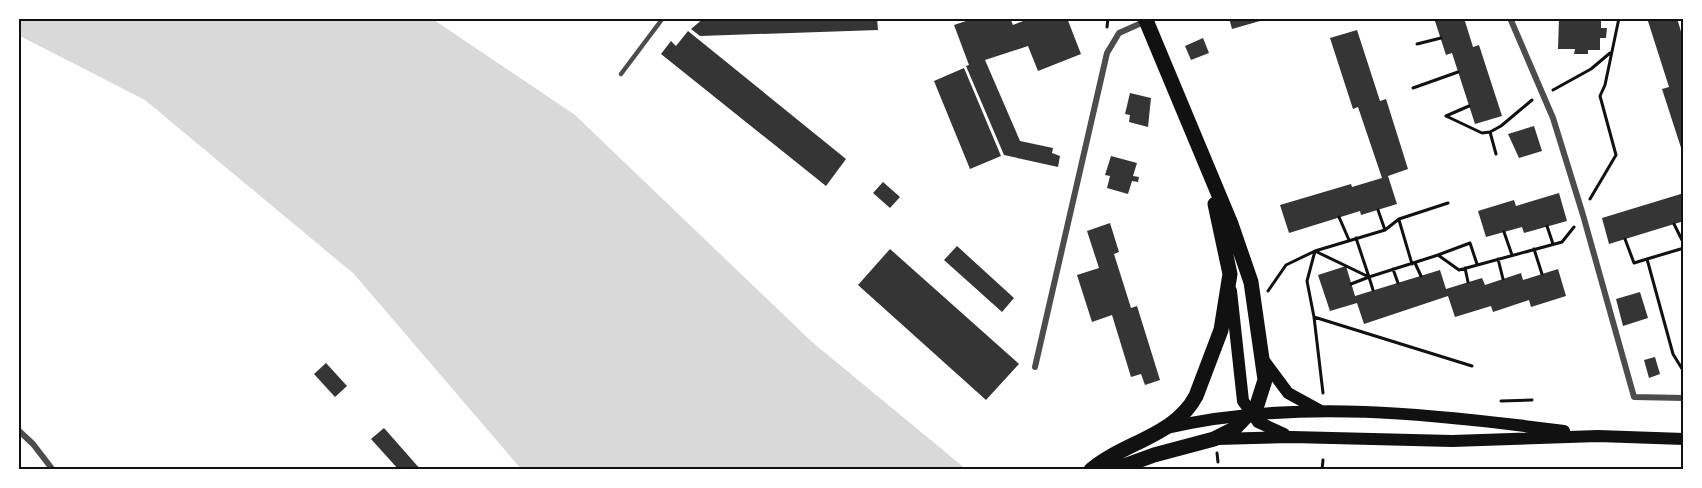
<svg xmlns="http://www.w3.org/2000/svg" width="1702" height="488" viewBox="0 0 1702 488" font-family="Karla,sans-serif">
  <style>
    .water { fill: #d9d9d9 }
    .building { fill: #353535 }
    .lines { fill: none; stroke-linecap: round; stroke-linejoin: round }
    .path { stroke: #111; stroke-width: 3 }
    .service { stroke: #4c4c4c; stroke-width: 4.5 }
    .minor { stroke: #4c4c4c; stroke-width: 6 }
    .secondary { stroke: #111; stroke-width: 12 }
    .primary { stroke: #111; stroke-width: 15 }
    .neatline { fill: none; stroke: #111; stroke-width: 2 }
  </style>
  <rect width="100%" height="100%" fill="#fff"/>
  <path class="water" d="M18,18H431L575,115L812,342L967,470H522L354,274L145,100L18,35Z"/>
  <path class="building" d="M704,18H877L878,30L700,36L691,29Z
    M975,18H1010L1013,25L1031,18H1067L1081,54L1038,71L1028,46L985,60L1020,141L1053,148L1052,153L1060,156L1058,167L1004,155L966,66L969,65L954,25Z
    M1229,18H1267V19L1232,29Z
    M1434,18H1464L1473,47L1479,45L1502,116L1475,124L1452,53L1446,55Z
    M1559,18H1601V28H1607L1606,38H1600V50H1588V54H1574L1575,49H1558Z
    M1647,18H1677L1684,42V157L1662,89L1669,87Z
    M1357,30L1380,101L1386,99L1408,169L1388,176L1397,204L1361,215L1360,211L1289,233L1280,205L1351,184L1352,187L1382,178L1358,107L1353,109L1330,38Z
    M688,31L846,159L826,186L661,54L671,41L676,46Z
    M1203,38L1209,53L1191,60L1185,46Z
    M964,68L1001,156L970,169L934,81Z
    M1130,93L1151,98L1148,127L1129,122L1130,115L1125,114Z
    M1534,126L1542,151L1519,158L1508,134Z
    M1111,156L1137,163L1133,176L1139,177L1138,182L1132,181L1128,194L1107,188L1110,176L1105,175Z
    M883,182L900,197L890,208L873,193Z
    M1559,193L1567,221L1524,233L1522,227L1486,237L1478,211L1514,200L1516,206Z
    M1684,193V221L1609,244L1602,218Z
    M1110,223L1119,252L1114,254L1131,308L1137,306L1160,380L1145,385L1141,374L1131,377L1112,315L1092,322L1077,275L1099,268L1087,231Z
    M957,246L1014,298L1002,312L944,260Z
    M890,249L1019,364L986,400L858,285Z
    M1346,266L1355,296L1440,270L1446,289L1482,278L1485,285L1521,273L1523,280L1558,269L1566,296L1531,307L1529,300L1493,312L1491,306L1455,317L1448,296L1364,324L1357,303L1330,311L1318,275Z
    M1640,292L1648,318L1623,326L1616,299Z
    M1655,357L1660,374L1649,378L1644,360Z
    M326,363L347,386L335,397L314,374Z
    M384,428L421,470H399L371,439Z"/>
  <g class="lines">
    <path class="path" d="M1107,27L1108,18
      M1417,44L1441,38
      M1413,88L1458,72
      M1553,90L1591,69L1610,53
      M1446,116L1482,133L1490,132
      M1446,116L1469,106
      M1496,154L1490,132L1501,126L1532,100
      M1590,199L1616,155L1600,96L1605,85L1619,18
      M1378,210L1385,230
      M1339,217L1349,240
      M1399,220L1412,264
      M1674,224L1684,244
      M1547,226L1553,244
      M1504,232L1512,255
      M1356,238L1369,277L1438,255L1459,270L1562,242L1574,227
      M1625,239L1634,263L1647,259L1673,354L1684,372
      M1534,249L1542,274
      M1315,251L1307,281L1314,317L1472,366
      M1317,252L1369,277L1373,290
      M1438,255L1470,243L1477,264
      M1498,259L1503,279
      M1647,259L1684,248
      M1415,263L1421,276
      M1465,268L1468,282
      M1393,269L1398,283
      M1351,284L1369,277
      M1268,291L1286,265L1315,251L1385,230L1399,219L1448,203
      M1314,317L1323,393
      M1501,401L1532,400
      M1217,453L1218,462
      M1322,470L1323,460"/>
    <path class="service" d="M621,74L663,18"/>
    <path class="minor" d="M1510,18L1553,118L1583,215L1634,397L1684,398
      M1035,367L1107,53L1119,33L1146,21
      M18,430L33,444L53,470"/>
    <path class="secondary" d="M1231,291L1243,401L1258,422L1284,434
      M1265,362L1288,393L1319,410
      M1167,428C1295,398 1435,414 1564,431
      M1217,439L1292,437L1452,441L1598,436L1684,439"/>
    <path class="primary" d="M1091,470C1124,442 1175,436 1196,396L1221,330L1230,274L1215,204
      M1113,470L1154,455L1214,439L1234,429L1257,405L1265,380L1251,282L1231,224L1145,18"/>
  </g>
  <rect width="1702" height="488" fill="none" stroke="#ffffff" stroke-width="39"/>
  <rect x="20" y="20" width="1662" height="448" class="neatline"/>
</svg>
